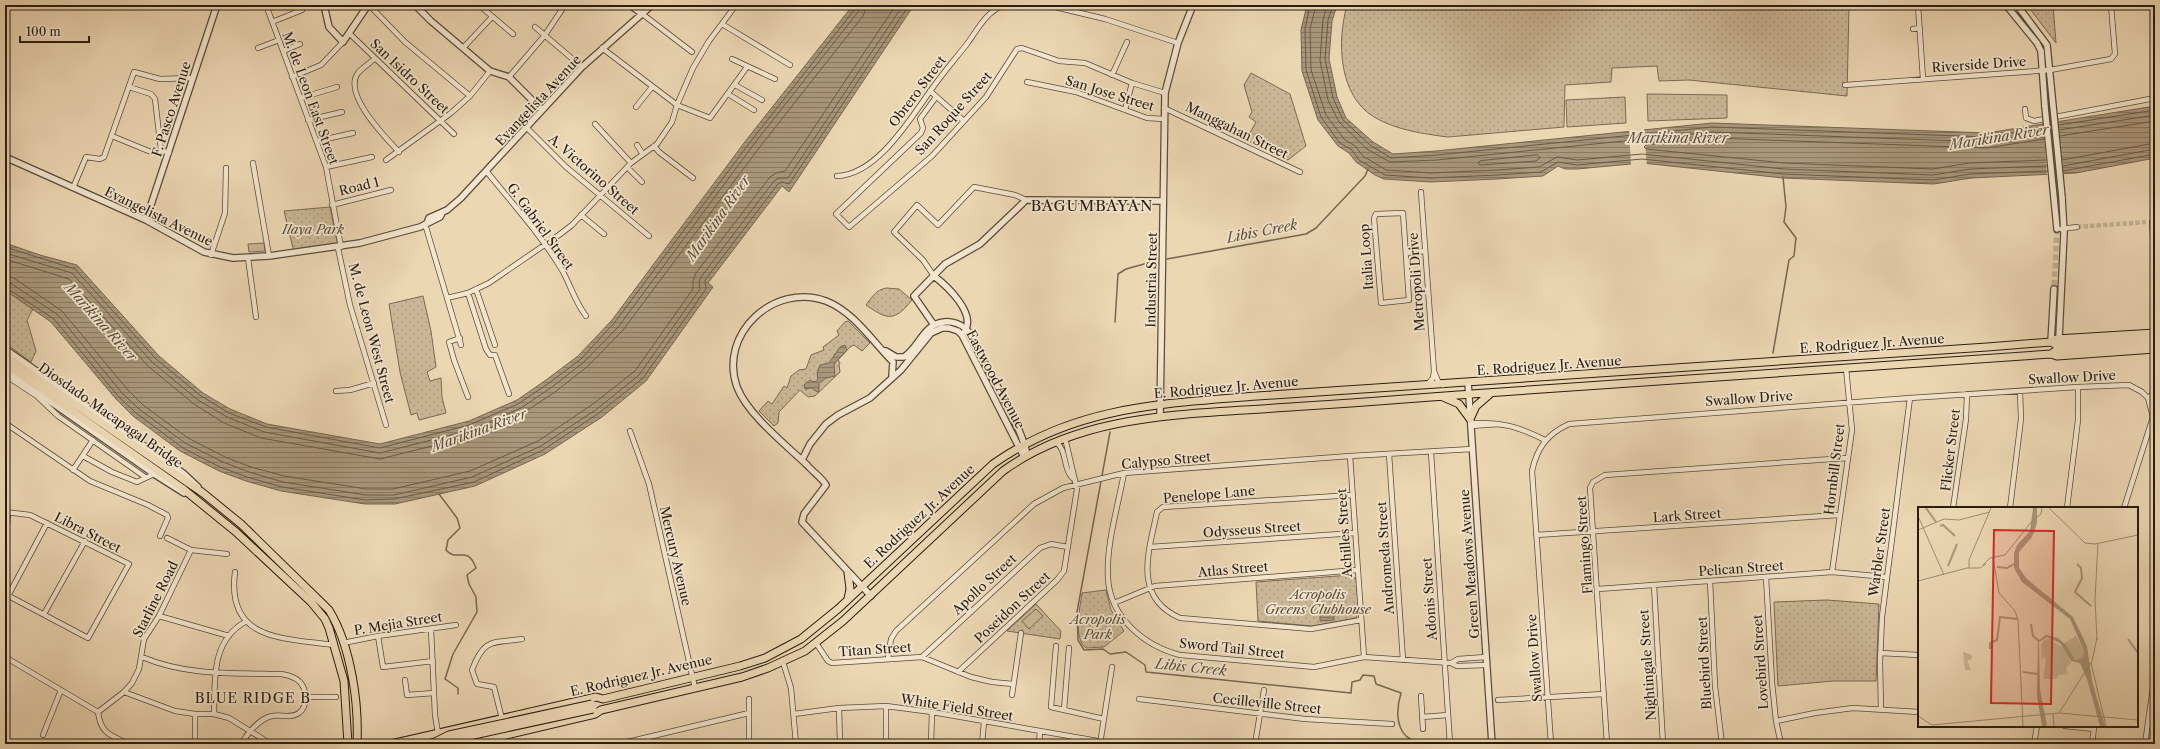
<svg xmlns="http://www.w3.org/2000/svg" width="2160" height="749" viewBox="0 0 2160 749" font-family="'Libre Caslon Text',serif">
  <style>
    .green { fill: url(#green-dots); stroke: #7a6a54 }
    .pitch { fill: #cbb797; stroke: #7a6a54 }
    .water { fill: url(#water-rules); stroke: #766651 }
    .pier { fill: #ecd7b3 }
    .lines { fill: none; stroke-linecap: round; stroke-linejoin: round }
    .shore { stroke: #6a5a46; stroke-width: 1 }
    .stream { stroke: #766651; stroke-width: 1.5 }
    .minor-tunnel { stroke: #c5b293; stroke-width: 4.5; stroke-dasharray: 4.5 2; stroke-linecap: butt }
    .tertiary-tunnel { stroke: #c5b293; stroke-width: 5.5; stroke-dasharray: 5.5 3; stroke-linecap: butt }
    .minor-casing { stroke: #5a4b3a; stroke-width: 6 }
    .tertiary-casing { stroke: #5a4b3a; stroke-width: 8 }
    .primary-casing { stroke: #291c11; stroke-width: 9 }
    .minor { stroke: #f3e5ce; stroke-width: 4.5 }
    .tertiary { stroke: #f3e5ce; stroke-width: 5.5 }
    .primary { stroke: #ecd7b3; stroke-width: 7 }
    .tertiary-bridge-casing { stroke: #5a4b3a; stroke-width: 8; stroke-linecap: butt }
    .primary-bridge-casing { stroke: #291c11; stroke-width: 9; stroke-linecap: butt }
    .tertiary-bridge { stroke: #f3e5ce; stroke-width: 5.5 }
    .primary-bridge { stroke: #ecd7b3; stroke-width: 7 }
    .labels { text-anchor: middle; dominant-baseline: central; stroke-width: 3.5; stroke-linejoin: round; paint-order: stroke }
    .street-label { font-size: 13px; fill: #291c11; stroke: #f3e5ce }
    .park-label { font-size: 13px; font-style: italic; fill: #5a4a39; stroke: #f3e5ce }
    .water-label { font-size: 14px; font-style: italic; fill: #5d4d3c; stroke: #f3e5ce }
    .neighbourhood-label { font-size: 14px; letter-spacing: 1px; fill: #291c11; stroke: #f3e5ce }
    .quarter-label { font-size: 15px; letter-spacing: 1px; fill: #291c11; stroke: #f3e5ce }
    .inset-river { fill: none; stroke: #aa977c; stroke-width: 2 }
    .inset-road { fill: none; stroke: #9e8c72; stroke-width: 1 }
    .view { fill: #d62828; fill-opacity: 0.15; stroke: #d62828; stroke-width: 2 }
    .inset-edge { fill: none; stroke: #291c11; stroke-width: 2 }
  </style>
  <defs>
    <pattern id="green-dots" width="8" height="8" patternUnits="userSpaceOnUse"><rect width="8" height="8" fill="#cbb797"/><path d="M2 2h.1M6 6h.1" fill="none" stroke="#ae9d81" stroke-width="1.8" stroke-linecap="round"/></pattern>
    <pattern id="water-rules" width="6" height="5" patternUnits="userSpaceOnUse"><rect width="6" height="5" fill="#aa977c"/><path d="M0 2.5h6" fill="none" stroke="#8a7a64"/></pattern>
  </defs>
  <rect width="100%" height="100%" fill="#ecd7b3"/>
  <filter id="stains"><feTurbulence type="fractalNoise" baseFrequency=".005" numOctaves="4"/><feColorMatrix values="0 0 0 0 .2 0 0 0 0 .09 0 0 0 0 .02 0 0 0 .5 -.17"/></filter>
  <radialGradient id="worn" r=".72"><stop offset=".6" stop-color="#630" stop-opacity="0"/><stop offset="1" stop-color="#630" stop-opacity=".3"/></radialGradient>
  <path class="green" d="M1347,5H1849L1847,96L1689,80L1659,81L1657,66L1612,68L1611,82L1565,85L1564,127L1448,137C1424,134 1396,130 1374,117C1338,95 1337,41 1347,5Z
    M2027,5H2053L2056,43Z
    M1251,73L1290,94L1306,146L1288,160L1246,140L1256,122L1249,117L1252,112L1244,85Z
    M1647,94L1727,95V118L1648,121Z
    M1625,97L1626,123L1567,127L1566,100Z
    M330,207L338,246L294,252L284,211Z
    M886,288L899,289L912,300C894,322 888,320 866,305C872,297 876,290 886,288Z
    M5,290L33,309L27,320L36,351L31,362L5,343Z
    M423,296L431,331L436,367L427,372L430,381L441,378L442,397L446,413L419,420L417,413L411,415L400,372L389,304Z
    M848,321L870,343L862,351L854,345L850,347L838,360L840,363L839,365L840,372L815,396L808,397L800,390L779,412L778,423L774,426L759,411L768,401L772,404L784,386L787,388L791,376L799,370L806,369L811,355L824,350L823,347L839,335L837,331L845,322Z
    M1351,575L1356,579L1359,612L1356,618L1312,626L1258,621L1256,582Z
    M1106,590L1111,610L1124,631L1104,647L1086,648C1073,639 1080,607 1082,593Z
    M1827,600L1879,604L1876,681H1833L1778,686L1774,602Z
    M1036,604L1061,631L1060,639L1007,631Z"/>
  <path class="pitch" d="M264,243L265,251L249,252L248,244Z
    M1036,609L1043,616L1029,629L1022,621Z"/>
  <path class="water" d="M853,5H914L789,192L782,186L708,283L713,287L646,381L602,417L545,454L475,486L395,504H365L281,491L246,481L219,471L180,451L133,416L116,399L51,322L5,290V243L40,255L77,265L159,356L203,393L230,409L267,424L380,444L469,421L517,400L546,380L578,356L612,320L747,139Z
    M1307,5H1337L1332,21L1329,59L1337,97L1346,118L1373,142L1393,154L1436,151L1712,123L1987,133L2155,106V158L2076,173L1971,178L1934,184L1783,178L1642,163L1577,169H1565L1558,166L1543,176L1497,179L1431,182L1384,179L1375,175L1356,162L1349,153L1338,146L1318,120L1302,71L1301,30Z
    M845,345L847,350L834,364L835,376L826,378L819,383V391L817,392L812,388L805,389L804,385L810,380L814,382L818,380L817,373L820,365L829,363L840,347Z
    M1320,612H1334V620L1320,621Z"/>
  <path class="pier" d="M2058,119L2064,177H2047L2043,122Z
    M1644,128L1647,166H1631L1629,129Z"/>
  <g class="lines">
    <path class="shore" d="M1310,5L1305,29L1306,70L1321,117L1340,143L1352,150L1359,160L1385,175L1431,178L1497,175L1541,172L1558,162L1577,165L1642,159L1783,174L1933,180L1970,174L2048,171
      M1316,5L1310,29L1311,70L1326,115L1344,139L1355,146L1363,156L1386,170L1431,173L1497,170L1539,167L1557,157L1577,160L1642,154L1784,169L1933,175L1970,169L2047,166
      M1327,5L1323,20L1320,60L1328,100L1339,122L1367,149L1390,162L1437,160L1712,132L1987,142L2044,133
      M1333,5L1328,20L1325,59L1333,98L1343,120L1370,145L1391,158L1437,155L1712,127L1987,137L2043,128
      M2059,125L2155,110
      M2059,130L2155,115
      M2060,136L2155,121
      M2044,139L1987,148L1712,138L1646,145L1644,147L1646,149L1784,163L1933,169L1969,163L2046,160
      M1538,155L1540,158L1536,161L1480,165L1478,163L1480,161Z
      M2062,160L2155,143
      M2063,166L2155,149
      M2063,171L2155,154
      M5,247L75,269L156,359L201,396L229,413L266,427L380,448L469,425L518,404L549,383L581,359L615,322L751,141L855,9L856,5
      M5,253L72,273L152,362L198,400L227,417L264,432L380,453L471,430L521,408L552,387L584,362L619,326L754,144L858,12L861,5
      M5,259L69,279L148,366L194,404L224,423L261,438L380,459L472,436L523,413L555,392L588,366L623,330L759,148L863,16L867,5
      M5,276L14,278L62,311L127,389L143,405L188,438L225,457L251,467L284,476L366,489H393L470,471L538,441L593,404L635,371L693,289V281L696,273L770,177L776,173L785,171L896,5
      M5,282L12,284L58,315L122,393L139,409L185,443L223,462L249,472L283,482L366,495H394L472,477L541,446L597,409L639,375L700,289L699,282L701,277L774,181L779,178H788L903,5
      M5,287L54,319L119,397L136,413L183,448L220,467L247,477L282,487L365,500L394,499L474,482L543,450L599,413L643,378L706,289L705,280L778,184L782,182L789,184L909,5"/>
    <path class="stream" d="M1167,259L1306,234L1316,228L1365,176L1368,169
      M1115,322L1118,274L1126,269L1155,261
      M1773,353L1789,260L1794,256L1796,238L1784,222L1786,207L1783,177
      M1110,432L1077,612L1078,640L1084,650L1103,649L1110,654L1126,652L1145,665L1146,672L1351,693L1352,682L1360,680L1363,675L1374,676L1376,684L1401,693C1397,706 1395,725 1406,736C1409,739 1413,739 1415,744
      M439,494L457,518L460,528L448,540L446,550C457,563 467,544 476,568L467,575L469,584L476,597L477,612L453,654L445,679L458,688V694"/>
    <path class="minor-tunnel" d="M2077,227L2146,222"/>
    <path class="tertiary-tunnel" d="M2057,229L2054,289H2061"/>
    <defs>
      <path id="minor" d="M266,5L326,167L341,247
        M369,5L405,42L470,96
        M479,5L513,34
        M1047,5L1105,19L1178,43
        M1918,5L1923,79
        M641,13L692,52
        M272,22L302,10
        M722,24L790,65
        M535,27L582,67
        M1913,29L1920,28
        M350,34L454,134
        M258,48L279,40
        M463,48L492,17
        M602,48L677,105L710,118L747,67
        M283,51L300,44
        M374,59C369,64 362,68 358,73C342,94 386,138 399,152
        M732,59L775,79
        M1112,75L1127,42
        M292,77L321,65L343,42
        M509,77L545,35L565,5
        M1027,82L1076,92L1147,118L1164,119
        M735,85L762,100
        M1845,85L2050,70L2111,59L2115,54L2111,5
        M129,87L151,94L155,99L161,150
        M930,91L964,121
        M728,94L754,110
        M936,97L920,119L923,128L921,133L836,214L849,227L932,156L986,97L1017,49L1022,48L1059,61L1085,63L1132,83L1165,93
        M301,98L337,87
        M636,107L652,87
        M1164,108L1300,172
        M2025,109L2026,118L2034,121L2155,98
        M1125,110L1132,83
        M308,120L342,112
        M595,124L631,163
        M526,127L566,167L649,236
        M112,136L151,152H158L161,150L169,153
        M317,141L353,133
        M637,145L642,153
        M654,146L659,152L693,178
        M386,160L451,113L470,96L490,71
        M253,163L269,256
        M326,167L372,157
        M627,167L642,182
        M487,172C513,204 541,235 562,270C571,286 575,302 586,316
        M837,176C877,175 910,119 931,90C942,74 955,59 967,44C978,29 986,12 1004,5
        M73,188L86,157L100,159L104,157L134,72L160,79L193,78
        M1421,192L1434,371L1433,378L1427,385
        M332,205L391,190
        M1403,213L1409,300L1381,303L1374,218L1376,214Z
        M581,215L604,234
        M2152,222L2155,265
        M425,224L461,345
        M2061,229L2077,227
        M338,248L350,305L386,425
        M1406,253L1425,251
        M211,255L225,213L226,168
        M248,258L256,317
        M934,276L923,260L894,232L917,205L938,225L974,187L1015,195L1024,199
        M476,289L495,345
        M468,293L486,349L490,355H495L509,394
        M447,298L468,293L489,283L559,235L572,225L631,163L657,144L672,122L677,105L693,68L709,41L736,5
        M460,338L449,342L454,360L468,397
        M1434,371L1438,381L1443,385
        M5,375L37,396L58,416L145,477
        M336,391L350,390L374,383
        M2148,398L2155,392
        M5,423L90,481L148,505L167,515L168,518L160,536
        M1470,423C1502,422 1517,426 1545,440
        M1471,426L1499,424
        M630,431L649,484L695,688
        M1056,442C1068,451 1062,471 1075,480
        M1431,452L1450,744
        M1389,454L1403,660
        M83,456L112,472L137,482L154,474
        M1350,456L1364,657
        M73,470L93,440
        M1124,473C1118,507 1106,544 1108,578C1110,618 1145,646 1180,655L1314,667L1364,657L1451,663L1457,666L1486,665
        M5,481V485
        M1353,495L1163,507L1157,512C1149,551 1132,597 1180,618L1311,629L1361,620
        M1953,508L1966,419L1967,394
        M2010,508L2021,419L2020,391
        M2067,508L2078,420V387
        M5,512L30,515L129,564L88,638L5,594
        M1536,535L1839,515
        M167,538L191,550L227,554
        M1150,547L1355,533
        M5,550L8,513
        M235,572C226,641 283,638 334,645
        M1832,572L1852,430L1846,368
        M1766,577L1772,682L1776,721L1781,744
        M1710,581L1715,686L1722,744
        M1654,585L1663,744
        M1598,589L1832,572L1886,577
        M8,596L47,523
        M1114,603L1155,586L1358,570
        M44,614L85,541
        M159,616L229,636
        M431,629L435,715L438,733
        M378,636L383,667L433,661
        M343,643L378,636L456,625
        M816,643L828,661L832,663L922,657L971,677L992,682L1013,684
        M1056,646L1051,707L1104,719
        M1880,653L1919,655
        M5,657L98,712
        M142,657C187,676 233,673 281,674C288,675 295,677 300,682C307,690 308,706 299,713C290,719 281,714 272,716C258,719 248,733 241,744
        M922,657L1040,548L1051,544L1068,547
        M888,658L891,639L896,631L1034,504L1063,488L1124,473L1350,456L1472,449
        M783,662L791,688L796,744
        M1451,663L1458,659L1486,657
        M958,672L1057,580L1064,571L1077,489L1065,438
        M405,680L407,695L434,693
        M124,692L175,711L195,714H214L229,718L271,744
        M1012,695L1021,633
        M1421,696L1423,729
        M306,697H336
        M749,699V744
        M1139,699L1305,719L1392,724
        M1498,700L1604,694
        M839,708L840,744
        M1064,710L1069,648
        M1881,710L1880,662L1882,617L1910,398
        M98,712L124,692L132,683L139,669L144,639L159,616L191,550
        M98,712C101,734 110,735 129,744
        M195,714V744
        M214,714C215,680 211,641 245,622
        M794,714L839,708L886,706L932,712L1115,744
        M1422,717L1448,715
        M502,719L494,687L477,684L472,670C484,638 492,643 522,639
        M1776,721L1815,713L1853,708L1919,712
        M2065,726L2094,729
        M43,735L61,690
        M5,743L7,744
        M619,744L749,713
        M886,744V706
        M931,744L932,712
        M982,744L984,722
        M1039,744L1040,732
        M1100,744L1112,667
        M1255,744L1264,690
        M1551,744L1532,471C1537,448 1547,434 1569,424L1910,398L2078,387L2129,385L2142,392L2148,398L2153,417L2124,508
        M1607,744L1590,488L1593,482L1605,475L1847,458
        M2034,744L2037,726
        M2092,744L2094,728
        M2145,744L2155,673"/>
      <path id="tertiary" d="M324,5L329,27L343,42L368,5
        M415,5L431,21L490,71L509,77L542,110
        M630,5L641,13
        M2006,5L2037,43L2041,51L2045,107
        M2017,5L2047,45L2053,106
        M5,157L146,220L204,252L233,258L269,256L360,243L420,227L440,217L442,213
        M2054,198L2057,229
        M1027,200L1162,201
        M146,220L217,5
        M427,223L429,218L447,210L461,198L582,67L652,5
        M934,276C947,286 976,313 965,331
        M934,325L914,296L945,264L980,244L1024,202
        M2059,338L2064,233L2062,197
        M2051,342L2054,289
        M5,349L183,473L198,487
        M886,351L896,357H904C919,348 923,324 944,322C952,321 961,324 966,329C974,337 978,349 983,359C996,385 1022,428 1027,455
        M5,370L154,474L184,493
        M1468,382L1492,744
        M1160,417L1165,93L1178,43L1193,5
        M802,460L810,444L826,424L838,415L870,398L901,370L931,333L942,328H949L958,331L962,335L1024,457
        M871,596L802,522L804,514L826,485C822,478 813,472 807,465C786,445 747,414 737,387C718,334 774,282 826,301C854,312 873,342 893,362L892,376"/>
      <path id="primary" d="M2051,342L2056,345L2155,338
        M2051,354L2057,350L2155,344
        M5,356L203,493L241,524L329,610C351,646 359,703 357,744
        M5,364L182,488L236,532L311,602L325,619L329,628L344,681L348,744
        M1443,397L1459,404L1470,419
        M1470,419L1476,406L1491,393
        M848,599L850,589L848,573
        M391,744L596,697L603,699L740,666L765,658L801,639L838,609L993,464C1076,406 1160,404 1257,396L1987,347L2051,342L2056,339L2155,333
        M469,744L595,714L601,710L742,677L768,668L805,651L843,621L1003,471C1082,414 1181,415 1274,408C1340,404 1405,399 1471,394C1665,380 1858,367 2051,354L2057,356L2155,349"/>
    </defs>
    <use href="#minor" class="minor-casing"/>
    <use href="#tertiary" class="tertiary-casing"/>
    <use href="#primary" class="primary-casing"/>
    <use href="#minor" class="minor"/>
    <use href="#tertiary" class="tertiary"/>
    <use href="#primary" class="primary"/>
    <defs>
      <path id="tertiary-bridge" d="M2053,106L2062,197
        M2045,107L2054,198"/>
      <path id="primary-bridge" d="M431,744L449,735L592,704
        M442,744L460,738L593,709"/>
    </defs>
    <use href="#tertiary-bridge" class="tertiary-bridge-casing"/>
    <use href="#primary-bridge" class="primary-bridge-casing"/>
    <use href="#tertiary-bridge" class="tertiary-bridge"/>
    <use href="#primary-bridge" class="primary-bridge"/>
  </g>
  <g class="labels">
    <g class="street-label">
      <text transform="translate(1979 64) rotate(-4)">Riverside Drive</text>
      <text transform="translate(410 76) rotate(43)">San Isidro Street</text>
      <text transform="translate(917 91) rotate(-53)">Obrero Street</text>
      <text transform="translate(1110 93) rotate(17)">San Jose Street</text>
      <text transform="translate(311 98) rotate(70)">M. de Leon East Street</text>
      <text transform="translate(538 100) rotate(-47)">Evangelista Avenue</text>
      <text transform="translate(171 109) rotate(-72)">F. Pasco Avenue</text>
      <text transform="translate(953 113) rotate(-48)">San Roque Street</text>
      <text transform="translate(1237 130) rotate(26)">Manggahan Street</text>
      <text transform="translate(594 174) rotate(41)">A. Victorino Street</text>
      <text transform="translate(359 186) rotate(-14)">Road 1</text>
      <text transform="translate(159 216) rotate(26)">Evangelista Avenue</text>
      <text transform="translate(541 226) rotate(54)">G. Gabriel Street</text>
      <text transform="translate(1366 257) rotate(-94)">Italia Loop</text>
      <text transform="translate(1151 280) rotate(-89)">Industria Street</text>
      <text transform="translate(1416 282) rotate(-94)">Metropoli Drive</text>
      <text transform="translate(372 333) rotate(75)">M. de Leon West Street</text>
      <text transform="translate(1872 343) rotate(-4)">E. Rodriguez Jr. Avenue</text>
      <text transform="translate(1549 365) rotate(-4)">E. Rodriguez Jr. Avenue</text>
      <text transform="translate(2072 377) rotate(-3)">Swallow Drive</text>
      <text transform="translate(996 379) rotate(62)">Eastwood Avenue</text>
      <text transform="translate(1226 387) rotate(-5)">E. Rodriguez Jr. Avenue</text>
      <text transform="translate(1749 398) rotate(-4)">Swallow Drive</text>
      <text transform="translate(111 415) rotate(35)">Diosdado Macapagal Bridge</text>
      <text transform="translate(1950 450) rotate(-83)">Flicker Street</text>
      <text transform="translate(1166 460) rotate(-5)">Calypso Street</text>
      <text transform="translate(1834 469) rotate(-83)">Hornbill Street</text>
      <text transform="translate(1209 494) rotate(-5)">Penelope Lane</text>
      <text transform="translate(1687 515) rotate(-4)">Lark Street</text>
      <text transform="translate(919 516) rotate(-43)">E. Rodriguez Jr. Avenue</text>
      <text transform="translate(1252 529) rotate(-4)">Odysseus Street</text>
      <text transform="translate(88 532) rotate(27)">Libra Street</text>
      <text transform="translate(1344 533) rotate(-94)">Achilles Street</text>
      <text transform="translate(1584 545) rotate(-94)">Flamingo Street</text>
      <text transform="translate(1879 552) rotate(-82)">Warbler Street</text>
      <text transform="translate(676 556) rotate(77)">Mercury Avenue</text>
      <text transform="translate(1385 558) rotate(-94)">Andromeda Street</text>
      <text transform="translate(1469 564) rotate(-94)">Green Meadows Avenue</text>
      <text transform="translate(1741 568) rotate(-4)">Pelican Street</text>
      <text transform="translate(1233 569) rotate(-5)">Atlas Street</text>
      <text transform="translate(984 584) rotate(-43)">Apollo Street</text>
      <text transform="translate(155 599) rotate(-63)">Starline Road</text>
      <text transform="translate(1429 599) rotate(-94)">Adonis Street</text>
      <text transform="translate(1012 607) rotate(-43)">Poseidon Street</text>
      <text transform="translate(398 623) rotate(-9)">P. Mejia Street</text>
      <text transform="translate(1232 648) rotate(6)">Sword Tail Street</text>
      <text transform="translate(875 649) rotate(-4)">Titan Street</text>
      <text transform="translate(1534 658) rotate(-94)">Swallow Drive</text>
      <text transform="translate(1760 662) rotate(-94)">Lovebird Street</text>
      <text transform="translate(1704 663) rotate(-93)">Bluebird Street</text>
      <text transform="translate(1647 665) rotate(-94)">Nightingale Street</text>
      <text transform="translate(641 675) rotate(-13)">E. Rodriguez Jr. Avenue</text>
      <text transform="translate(1267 703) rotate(6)">Cecilleville Street</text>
      <text transform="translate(957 707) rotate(9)">White Field Street</text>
    </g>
    <g class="park-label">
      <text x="313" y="229">Ilaya Park</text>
      <text x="1318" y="594">Acropolis<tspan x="1318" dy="15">Greens Clubhouse</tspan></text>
      <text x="1098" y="619">Acropolis<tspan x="1098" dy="15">Park</tspan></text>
    </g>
    <g class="water-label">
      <text transform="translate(1999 137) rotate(-9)">Marikina River</text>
      <text x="1678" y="138">Marikina River</text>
      <text transform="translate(718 218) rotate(-55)">Marikina River</text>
      <text transform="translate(1262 231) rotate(-11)">Libis Creek</text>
      <text transform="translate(101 322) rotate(48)">Marikina River</text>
      <text transform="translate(479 430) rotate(-20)">Marikina River</text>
      <text transform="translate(1191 667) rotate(6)">Libis Creek</text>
    </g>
    <g class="neighbourhood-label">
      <text x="253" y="698">BLUE RIDGE B</text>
    </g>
    <g class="quarter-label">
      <text x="1092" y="205">BAGUMBAYAN</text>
    </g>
  </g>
  <g transform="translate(1918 507)">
    <rect width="220" height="220" fill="#ecd7b3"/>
    <path d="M158,129L166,144L165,151L157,153L146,136ZM132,132L145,141L153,156L148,161L150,167L141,168L138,172H125L128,153L126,149L124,154L123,138L126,133ZM45,145L54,148L53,153H49L53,163H47Z" fill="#cbb797"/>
    <path d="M115,1H119V16L114,30L101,45V61L109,72L155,110L169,139L174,174L187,219H182L169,172L162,156L153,154L142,136L129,130L121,135L122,183L129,219H124L119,189L120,134L128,128L140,131L149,139L157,153L165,151L166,144L152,112L104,75L96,61V46L99,38L112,24Z" fill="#aa977c"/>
    <path class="inset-river" d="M8,1L18,15M22,19L25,18L37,29M159,57L163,61L164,71L157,85L173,99M30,59L39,37M79,60L89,61L96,57M113,117L115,129L121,134M210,132L220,146M72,142V136L79,133L82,110L99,112M105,165L120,167"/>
    <path class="inset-road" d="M131,1L167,36L177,37L220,28M0,9L26,68M0,23L26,12L41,13L72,5M75,51L81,86L97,104L100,113L105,219M65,58L72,51L87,48L114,14L123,7L124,1M51,61V53L73,1M0,74L49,61H62L68,57M179,133L177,92L180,36M173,156L188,219M141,206L174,154L179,131M135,207L136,219M0,209L14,218L141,206L220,213"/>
    <path class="view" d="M76,23L136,24L133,197L73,196Z"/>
    <rect width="220" height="220" class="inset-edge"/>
  </g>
  <rect width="2160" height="749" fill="none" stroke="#ecd7b3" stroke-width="20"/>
  <rect x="6" y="6" width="2148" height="737" fill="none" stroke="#291c11" stroke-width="2"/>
  <rect x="10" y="10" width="2140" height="729" fill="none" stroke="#291c11"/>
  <path d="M20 36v6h69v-6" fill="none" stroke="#291c11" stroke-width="2"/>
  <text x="26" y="36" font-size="12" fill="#291c11" stroke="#f3e5ce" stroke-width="3" paint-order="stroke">100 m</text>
  <rect width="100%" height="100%" filter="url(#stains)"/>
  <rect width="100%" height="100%" fill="url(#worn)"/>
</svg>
